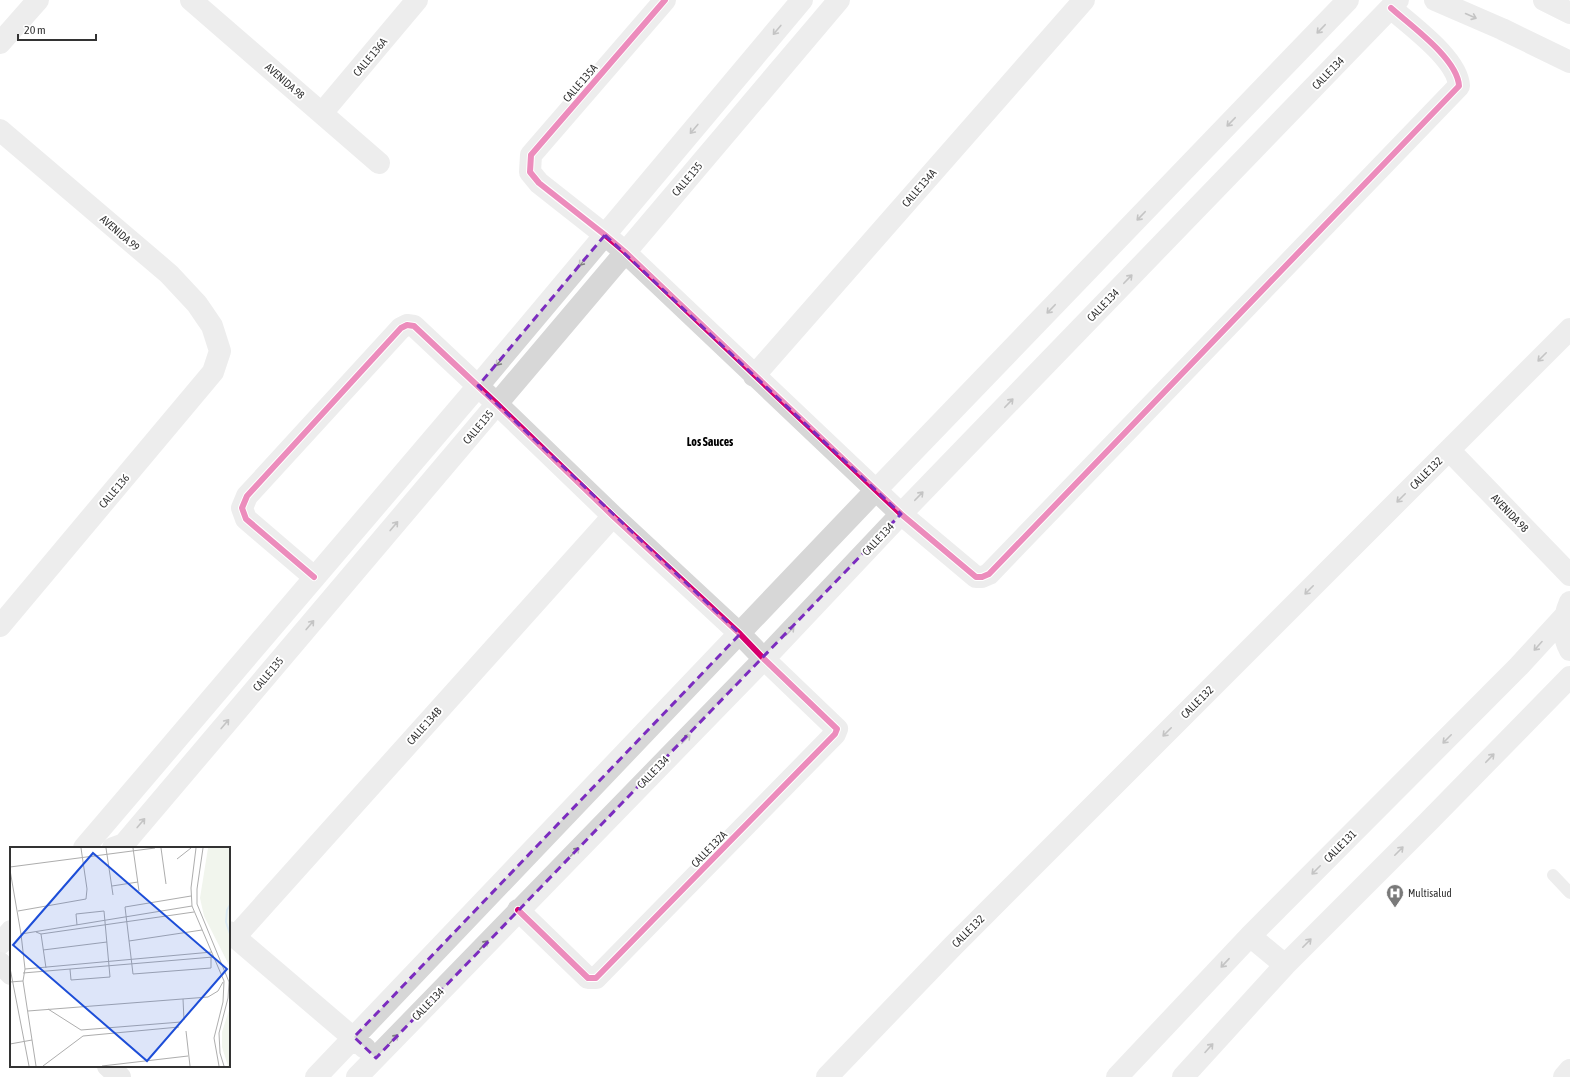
<svg xmlns="http://www.w3.org/2000/svg" width="1570" height="1077" viewBox="0 0 1570 1077" font-family="'Asap Condensed',sans-serif">
  <style>
    .lines { fill: none; stroke-linecap: round; stroke-linejoin: round }
    .service { stroke: #d7d7d7; stroke-width: 12 }
    .minor { stroke: #d7d7d7; stroke-width: 22 }
    .secondary { stroke: #d0d0d0; stroke-width: 22 }
    .cycleway-casing { stroke: #fff; stroke-width: 8 }
    .cycleway { stroke: #d6006c; stroke-width: 6 }
    .oneway { stroke: #7d7d7d }
    .marked { fill: none; stroke: #7b2cbf; stroke-width: 3; stroke-dasharray: 8 5; stroke-linejoin: round }
    .labels { text-anchor: middle; dominant-baseline: central; stroke-width: 4; stroke-linejoin: round; paint-order: stroke }
    .street-label { font-size: 11px; fill: #333; stroke: #fff }
    .poi-label { font-size: 11px; fill: #333; stroke: #fff; text-anchor: start }
    .neighbourhood-label { font-size: 12px; font-weight: bold; fill: #000; stroke: #fff }
    .inset-river { fill: none; stroke: #ddebf3; stroke-width: 2 }
    .inset-road { fill: none; stroke: #adadad; stroke-width: 1 }
    .view { fill: #1d4ed8; fill-opacity: 0.15; stroke: #1d4ed8; stroke-width: 2 }
    .inset-edge { fill: none; stroke: #333; stroke-width: 2 }
  </style>
  <rect width="100%" height="100%" fill="#fff"/>
  <g class="lines">
    <path class="service" d="M1553,875L1570,893"/>
    <path class="minor" d="M191,0L379,163
      M665,0L531,155L530,172L539,183L605,235L625,252L901,514L976,577H982L989,574L1459,86C1458,59 1410,25 1391,8
      M1435,0L1502,29L1570,62
      M1544,0L1570,13
      M0,43L38,0
      M322,113L417,0
      M0,130L169,274L197,304L212,326L220,351L213,372L0,626
      M754,376L1084,0
      M1449,450L1570,575
      M314,577L246,519L242,508L247,496L401,328L407,325L414,326L497,404L613,516L740,634L764,659L837,729L835,734L596,978H588L518,910
      M1570,602C1563,618 1561,634 1570,650
      M84,848L478,386L802,0
      M113,848L124,844L839,0
      M229,932L365,1048
      M1250,936L1285,965
      M235,937L613,516
      M0,944L11,931
      M316,1077L876,490L1348,0
      M357,1077L764,659L901,514L1398,0
      M827,1077L953,946L1570,329
      M1117,1077L1250,936L1519,666L1564,617
      M1183,1077L1285,965L1428,822L1570,677
      M1564,1077L1570,1070"/>
    <path class="secondary" d="M0,963L11,974
      M108,1066L120,1077"/>
    <defs>
      <path id="cycleway" d="M665,0L531,155L530,172L539,183L605,235L625,252L901,514L976,577H982L989,574L1459,86C1458,59 1410,25 1391,8
        M314,577L246,519L242,508L247,496L401,328L407,325L414,326L497,404L613,516L740,634L764,659L837,729L835,734L596,978H588L518,910"/>
    </defs>
    <use href="#cycleway" class="cycleway-casing"/>
    <use href="#cycleway" class="cycleway"/>
  </g>
  <defs><path id="oneway-shaft" d="M-6 0H5M1.5-3L5.5 0L1.5 3" fill="none" stroke-width="1.6" stroke-linecap="round" stroke-linejoin="round"/></defs>
  <g class="oneway">
    <use href="#oneway-shaft" transform="translate(1471 16) rotate(24)"/>
    <use href="#oneway-shaft" transform="translate(1321 29) rotate(134)"/>
    <use href="#oneway-shaft" transform="translate(777 30) rotate(130)"/>
    <use href="#oneway-shaft" transform="translate(1231 122) rotate(134)"/>
    <use href="#oneway-shaft" transform="translate(694 129) rotate(130)"/>
    <use href="#oneway-shaft" transform="translate(1141 216) rotate(134)"/>
    <use href="#oneway-shaft" transform="translate(583 261) rotate(130)"/>
    <use href="#oneway-shaft" transform="translate(1128 279) rotate(-46)"/>
    <use href="#oneway-shaft" transform="translate(1051 309) rotate(134)"/>
    <use href="#oneway-shaft" transform="translate(1542 357) rotate(135)"/>
    <use href="#oneway-shaft" transform="translate(500 361) rotate(130)"/>
    <use href="#oneway-shaft" transform="translate(1009 403) rotate(-46)"/>
    <use href="#oneway-shaft" transform="translate(919 496) rotate(-46)"/>
    <use href="#oneway-shaft" transform="translate(1401 498) rotate(135)"/>
    <use href="#oneway-shaft" transform="translate(394 526) rotate(-50)"/>
    <use href="#oneway-shaft" transform="translate(1309 590) rotate(135)"/>
    <use href="#oneway-shaft" transform="translate(310 625) rotate(-50)"/>
    <use href="#oneway-shaft" transform="translate(790 631) rotate(-47)"/>
    <use href="#oneway-shaft" transform="translate(1538 646) rotate(132)"/>
    <use href="#oneway-shaft" transform="translate(225 724) rotate(-50)"/>
    <use href="#oneway-shaft" transform="translate(1167 732) rotate(135)"/>
    <use href="#oneway-shaft" transform="translate(686 739) rotate(-46)"/>
    <use href="#oneway-shaft" transform="translate(1447 739) rotate(135)"/>
    <use href="#oneway-shaft" transform="translate(1490 758) rotate(-46)"/>
    <use href="#oneway-shaft" transform="translate(141 823) rotate(-50)"/>
    <use href="#oneway-shaft" transform="translate(1399 851) rotate(-45)"/>
    <use href="#oneway-shaft" transform="translate(575 852) rotate(-46)"/>
    <use href="#oneway-shaft" transform="translate(1316 870) rotate(135)"/>
    <use href="#oneway-shaft" transform="translate(1307 943) rotate(-45)"/>
    <use href="#oneway-shaft" transform="translate(484 945) rotate(-46)"/>
    <use href="#oneway-shaft" transform="translate(1225 963) rotate(133)"/>
    <use href="#oneway-shaft" transform="translate(394 1039) rotate(-46)"/>
    <use href="#oneway-shaft" transform="translate(1209 1048) rotate(-48)"/>
  </g>
  <path d="M0 0H1570V1077H0ZM605,235L901,514L376,1058L354,1037L740,634L478,386Z" fill="#fff" fill-opacity=".55" fill-rule="evenodd"/>
  <path class="marked" d="M605,235L901,514L376,1058L354,1037L740,634L478,386Z"/>
  <defs>
    <symbol id="hospital-pin" viewBox="-11 -11 22 30"><path d="M0 17L-7.5 6A9.5 9.5 0 1 1 7.5 6Z" fill="#7a7a7a" stroke="#fff"/><path d="M-5-5h3v3.5h4V-5h3V5h-3V1.5h-4V5h-3Z" fill="#fff"/></symbol>
  </defs>
  <g fill-rule="evenodd">
    <use href="#hospital-pin" x="1385" y="883" width="20" height="27"/>
  </g>
  <g class="labels">
    <g class="street-label">
      <text transform="translate(370 57) rotate(-50)">CALLE 136A</text>
      <text transform="translate(1328 73) rotate(-46)">CALLE 134</text>
      <text transform="translate(285 81) rotate(41)">AVENIDA 98</text>
      <text transform="translate(580 83) rotate(-49)">CALLE 135A</text>
      <text transform="translate(687 179) rotate(-50)">CALLE 135</text>
      <text transform="translate(919 188) rotate(-49)">CALLE 134A</text>
      <text transform="translate(120 233) rotate(41)">AVENIDA 99</text>
      <text transform="translate(1103 305) rotate(-46)">CALLE 134</text>
      <text transform="translate(478 427) rotate(-50)">CALLE 135</text>
      <text transform="translate(1426 473) rotate(-45)">CALLE 132</text>
      <text transform="translate(114 491) rotate(-50)">CALLE 136</text>
      <text transform="translate(1510 513) rotate(46)">AVENIDA 98</text>
      <text transform="translate(878 539) rotate(-47)">CALLE 134</text>
      <text transform="translate(268 674) rotate(-50)">CALLE 135</text>
      <text transform="translate(1197 702) rotate(-45)">CALLE 132</text>
      <text transform="translate(424 726) rotate(-48)">CALLE 134B</text>
      <text transform="translate(653 772) rotate(-46)">CALLE 134</text>
      <text transform="translate(1340 846) rotate(-45)">CALLE 131</text>
      <text transform="translate(709 849) rotate(-46)">CALLE 132A</text>
      <text transform="translate(968 931) rotate(-45)">CALLE 132</text>
      <text transform="translate(428 1004) rotate(-46)">CALLE 134</text>
    </g>
    <g class="poi-label">
      <text x="1408" y="893">Multisalud</text>
    </g>
    <g class="neighbourhood-label">
      <text x="710" y="442">Los Sauces</text>
    </g>
  </g>
  <g transform="translate(10 847)">
    <rect width="220" height="220" fill="#fff"/>
    <path d="M198,1H220V120L194,69L190,51ZM220,160V219H218L212,200V185Z" fill="#f1f5ed"/>
    <path class="inset-river" d="M220,58L217,63L216,75L220,87"/>
    <path class="inset-road" d="M96,1L103,48M123,1L129,44M151,1L156,37M186,1L181,41L182,59L214,134L213,155L204,191L209,219M193,1L187,42V57L219,135L218,151L209,186L210,206L214,219M167,12L181,1M0,20L145,1M0,23L11,87L15,122L13,134L26,219M102,39L128,35M181,49L115,60L123,127L201,121V110M8,64L76,52L77,42L71,1M26,85L31,87L184,65M11,87L182,59M31,87L36,121M119,94L192,83M33,103L97,95M0,121L19,219M15,122L202,105M60,122L61,133L100,130L94,64L66,67L67,78M13,126L203,110M0,135L13,134M173,152L174,173M38,162L71,183M18,164L198,150L208,144L213,135M71,183L171,175M176,184L180,219M0,197L22,193M33,219L73,189L169,180M92,219L178,209"/>
    <path class="view" d="M83,6L217,122L137,214L3,98Z"/>
    <rect width="220" height="220" class="inset-edge"/>
  </g>
  <path d="M18 34v6h78v-6" fill="none" stroke="#333333" stroke-width="2"/>
  <text x="24" y="34" font-size="12" fill="#333333" stroke="#ffffff" stroke-width="3" paint-order="stroke">20 m</text>
</svg>
